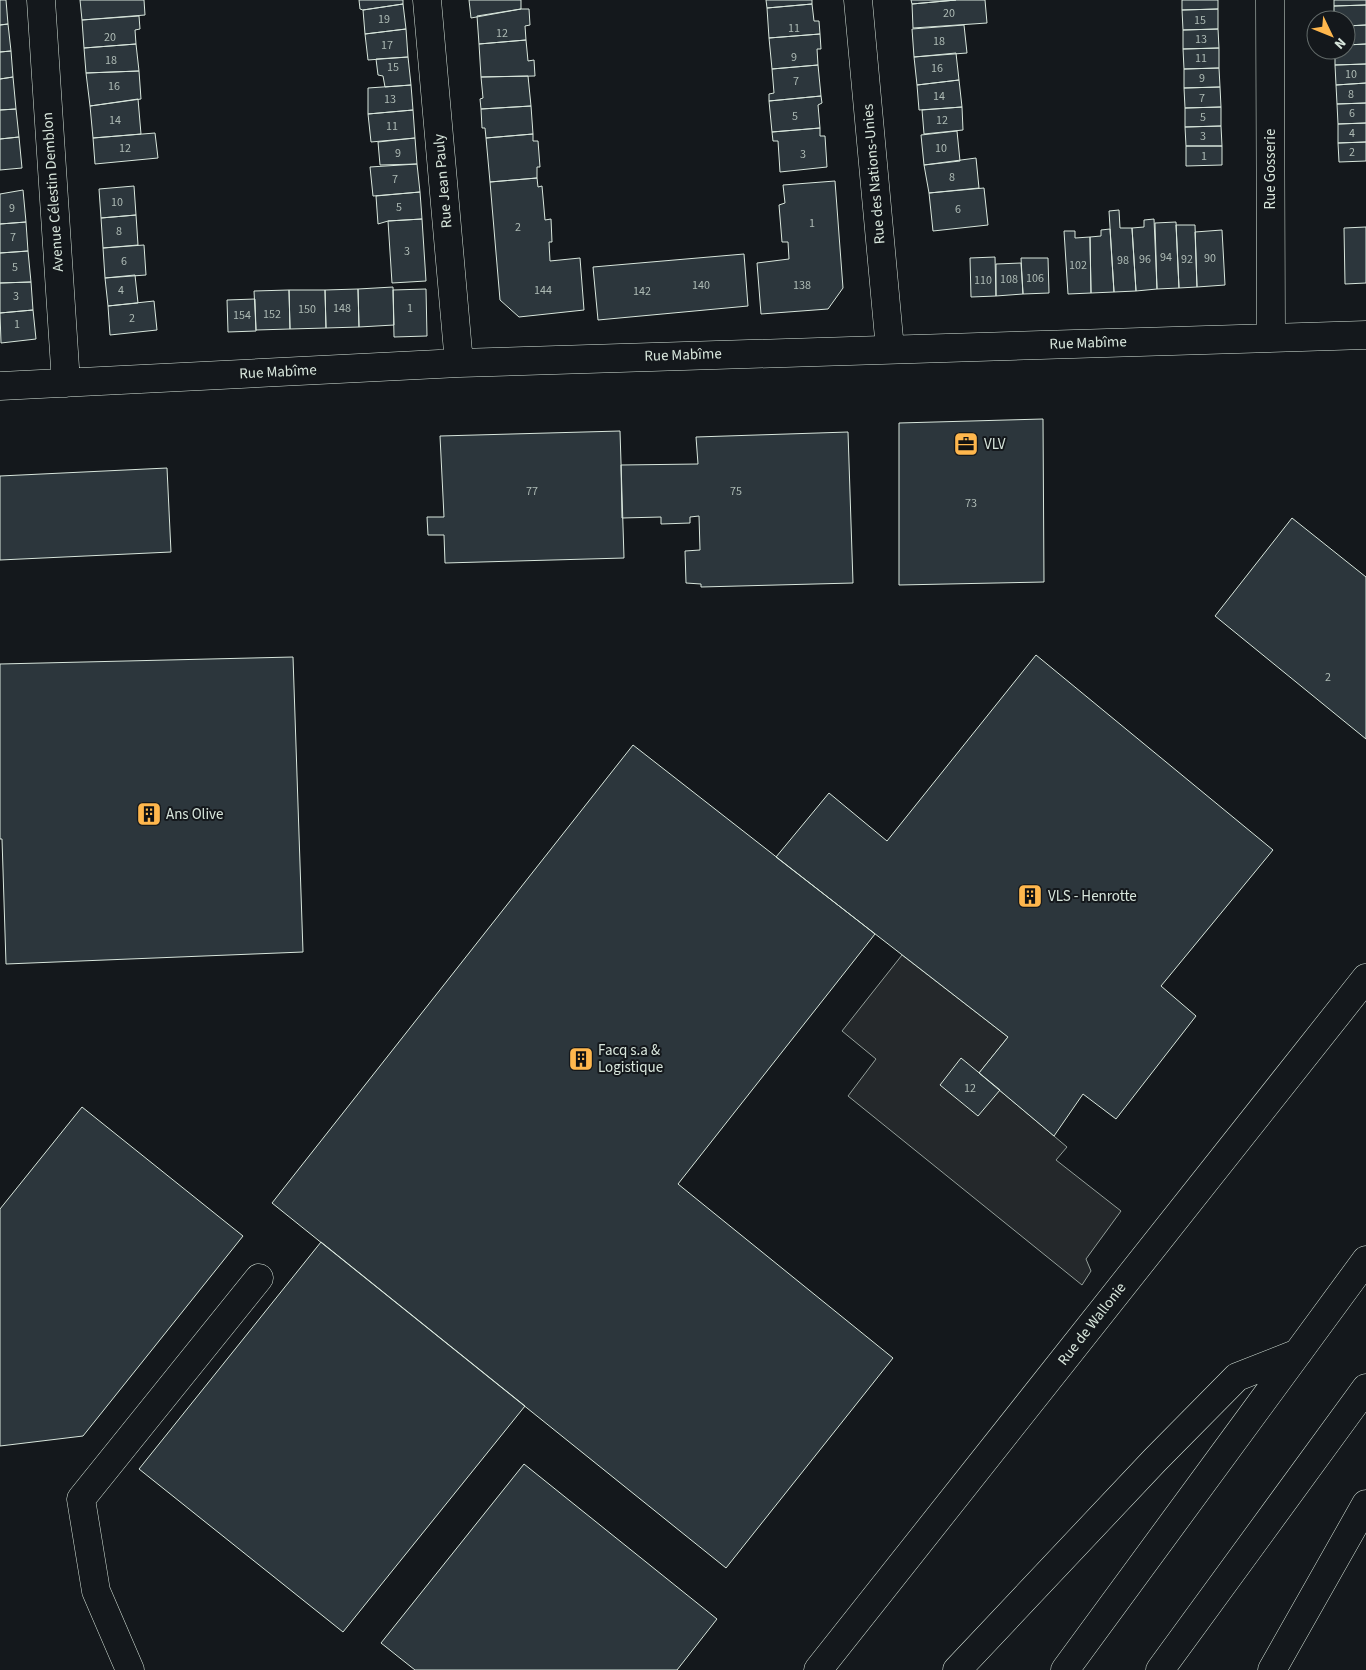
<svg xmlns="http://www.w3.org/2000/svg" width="1366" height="1670" viewBox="0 0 1366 1670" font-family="'Source Sans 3',sans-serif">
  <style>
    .parking { fill: #24282b; stroke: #939e99 }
    .building { fill: #2c363c; stroke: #d8e6dc }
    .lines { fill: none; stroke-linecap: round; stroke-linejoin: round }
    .minor-casing { stroke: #d8e6dc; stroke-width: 29 }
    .highway-casing { stroke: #d8e6dc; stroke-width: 29 }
    .minor { stroke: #14181c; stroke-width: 28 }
    .highway { stroke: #14181c; stroke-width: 28 }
    .labels { text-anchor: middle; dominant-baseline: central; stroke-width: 4; stroke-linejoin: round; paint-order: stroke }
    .number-label { font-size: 12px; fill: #adbab4 }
    .street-label { font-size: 15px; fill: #d8e6dc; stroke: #14181c }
    .poi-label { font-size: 15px; fill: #d8e6dc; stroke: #14181c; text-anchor: start }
  </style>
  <rect width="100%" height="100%" fill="#14181c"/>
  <path class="parking" d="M902,955L1008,1037L979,1073L1067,1147L1056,1160L1121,1211L1086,1259L1091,1271L1082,1285L848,1096L876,1059L842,1031Z"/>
  <path class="building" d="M0,0H6L8,24L0,25Z
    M80,0H144L145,15L82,20Z
    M359,0H403V4L363,10L360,9Z
    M469,0H521V9L471,18Z
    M766,0H812V4L767,8Z
    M911,0H956L912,4Z
    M956,0H985L987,23L913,28L912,4Z
    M1182,0H1218V9L1182,10Z
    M1334,0H1366V5L1334,6Z
    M403,4L406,29L365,34L363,10Z
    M812,4L814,21H819L820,34L769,38L767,8Z
    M1366,5V25L1346,26V20H1334V6Z
    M521,9H529L530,25L525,26L526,40L479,44L477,16Z
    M1218,9V29L1183,30L1182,10Z
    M139,16L140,29L135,30L136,44L84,48L82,20Z
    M8,24L11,51L0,52V25Z
    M964,25L967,53L914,57L912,29Z
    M1366,25V44L1346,45V26Z
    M406,29L408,57L368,60L365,34Z
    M1218,29L1219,48L1183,49V30Z
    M820,34L821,49H817L818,65L772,69L769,38Z
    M526,40L528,61L534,60L535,76L481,77L479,44Z
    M136,44L139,71L86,73L84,48Z
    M1366,44V64L1335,65V50H1346V45Z
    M1219,48V68L1184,69L1183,49Z
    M11,51L13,77L0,79V52Z
    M956,53L959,80L917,85L914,57Z
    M408,57L411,85L385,87L383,76L378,75L376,59Z
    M1366,64V83L1336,85L1335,65Z
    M818,65L821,96L769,101V94L774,93L772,69Z
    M1219,68L1220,87L1184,88V69Z
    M139,71L141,99L90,106L86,73Z
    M528,76L531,106L481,109L480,99L483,98L481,77Z
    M13,77L16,109L0,110V79Z
    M959,80L962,107L919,110L917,85Z
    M1366,83V103L1337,104L1336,85Z
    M411,85L413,110L368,114V88Z
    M1220,87L1221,107L1185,108L1184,88Z
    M821,96L822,103L818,105L820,128L772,132L769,101Z
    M138,99L141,134L93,138L90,106Z
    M1366,103V123L1338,124L1337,104Z
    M531,106L533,134L486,138L485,128H482L481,109Z
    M962,107L963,130L924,134L922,110Z
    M1221,107V126L1185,127V108Z
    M16,109L19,137L0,139V110Z
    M413,110L415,138L371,142L368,114Z
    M1366,123V142L1338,143V124Z
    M1221,126L1222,146H1186L1185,127Z
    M820,128V136H825L827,167L780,172L778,141H773L772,132Z
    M957,131L960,161L924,165L921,135Z
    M155,133L158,158L95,164L93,138Z
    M533,134V141H538L540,167H537V178L490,182L486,138Z
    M19,137L22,168L0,170V139Z
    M415,138L417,164L380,165L378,142Z
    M1366,142V161L1339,162L1338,143Z
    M1186,146H1222V165L1186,166Z
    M976,158L979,188L929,193L924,165Z
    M417,164L420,192L373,196L370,167Z
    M537,178L538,187L542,186L545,220L551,219L552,242H549L550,261L580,258L584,310L519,317L500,300L490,182Z
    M835,181L843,288L828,309L761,314L757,263L789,259L788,242H782L779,205L785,203L783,185Z
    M134,186L136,215L101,218L99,189Z
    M984,188L988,225L933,231L929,193Z
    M23,190L26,222L0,224V194Z
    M420,192L422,219L388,221L378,224L376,196Z
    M1119,210L1120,228H1132L1136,291L1114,292L1109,211Z
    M136,215L138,245L103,248L101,218Z
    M422,219L426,281L392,283L388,221Z
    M1154,219L1157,289L1136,291L1132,228L1144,227V220Z
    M26,222L28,251L0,253V224Z
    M1176,222L1179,288L1157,289L1155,223Z
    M1176,225H1195L1197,287L1179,288Z
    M1366,227V283L1345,284L1344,228Z
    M1110,229L1114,292L1091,293L1090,237L1101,236V230Z
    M1222,230L1225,285L1197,287L1195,232Z
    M1064,231H1075V238L1090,237L1091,293L1068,294Z
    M144,245L146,275L105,278L103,248Z
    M28,251L31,282L0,283V253Z
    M744,254L748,306L598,320L593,267Z
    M995,257L996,296L971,297L970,258Z
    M1021,258H1048L1049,293L1023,294Z
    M1021,263L1023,294L996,296V264Z
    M135,275L138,303L108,306L105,278Z
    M31,282L33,310L0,313V283Z
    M393,287L394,325L359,327L358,289Z
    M358,289L359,327L326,328L325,290Z
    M426,289L427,336L394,337L393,290Z
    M289,290L290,329L256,330L254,291Z
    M289,290H325L326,328L290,329Z
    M255,299L256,331L228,332L227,300Z
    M154,301L157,330L110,335L108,306Z
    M33,310L36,339L1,343L0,313Z
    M1043,419L1044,582L899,585V423Z
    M620,431L624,558L445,563L444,535H428L427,517H444L440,436Z
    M848,432L853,583L701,587V584L686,583L685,551L700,550L699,516L690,517V523L661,524V517L622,518L621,465L698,464L696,437Z
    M167,468L171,552L0,560V476Z
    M1292,518L1366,577V739L1215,616Z
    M1036,655L1273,850L1161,986L1196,1016L1116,1119L1083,1094L1054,1136L979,1073L1008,1037L776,857L829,793L887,841Z
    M293,657L303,952L6,964L2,839H0V664Z
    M633,745L875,934L678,1184L893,1358L726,1568L272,1203Z
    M961,1058L1000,1090L978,1116L940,1085Z
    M82,1107L243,1236L83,1436L0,1446V1209Z
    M321,1242L525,1406L343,1632L139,1469Z
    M524,1464L717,1619L677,1670H415L381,1643Z"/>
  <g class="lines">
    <defs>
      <path id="minor" d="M41,0L66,383
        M427,0L459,363
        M858,0L890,349
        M1270,0L1271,338
        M0,386L459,363L1366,335
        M130,1670L96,1591L81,1499L259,1278
        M818,1670L1366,978"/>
      <path id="highway" d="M957,1670L1155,1460L1237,1377L1298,1353
        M1065,1670L1366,1260
        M1160,1670L1366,1388
        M1272,1670L1366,1504"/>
    </defs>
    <use href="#minor" class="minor-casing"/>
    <use href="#highway" class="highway-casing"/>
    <use href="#minor" class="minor"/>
    <use href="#highway" class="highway"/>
  </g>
  <defs>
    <symbol id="office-square" viewBox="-11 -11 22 22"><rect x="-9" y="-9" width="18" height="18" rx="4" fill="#ffb74d" stroke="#14181c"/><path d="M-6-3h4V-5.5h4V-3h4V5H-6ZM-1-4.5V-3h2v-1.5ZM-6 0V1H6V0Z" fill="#111"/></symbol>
    <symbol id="building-square" viewBox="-11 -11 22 22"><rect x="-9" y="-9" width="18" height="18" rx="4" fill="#ffb74d" stroke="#14181c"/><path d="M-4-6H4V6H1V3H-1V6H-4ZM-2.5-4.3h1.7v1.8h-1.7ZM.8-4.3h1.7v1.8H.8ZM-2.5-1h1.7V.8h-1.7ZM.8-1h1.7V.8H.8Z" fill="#111"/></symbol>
  </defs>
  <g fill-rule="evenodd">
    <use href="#office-square" x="952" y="430" width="28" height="28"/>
    <use href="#building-square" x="135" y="800" width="28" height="28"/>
    <use href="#building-square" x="1016" y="882" width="28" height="28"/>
    <use href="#building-square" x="567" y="1045" width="28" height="28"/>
  </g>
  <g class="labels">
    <g class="number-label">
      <text x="949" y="13">20</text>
      <text x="384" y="19">19</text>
      <text x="1200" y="20">15</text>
      <text x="794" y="28">11</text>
      <text x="502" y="33">12</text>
      <text x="110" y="37">20</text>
      <text x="1201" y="39">13</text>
      <text x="939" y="41">18</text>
      <text x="387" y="45">17</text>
      <text x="794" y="57">9</text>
      <text x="1201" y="58">11</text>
      <text x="111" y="60">18</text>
      <text x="393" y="67">15</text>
      <text x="937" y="68">16</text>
      <text x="1351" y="74">10</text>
      <text x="1202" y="78">9</text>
      <text x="796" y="81">7</text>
      <text x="114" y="86">16</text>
      <text x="1351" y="94">8</text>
      <text x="939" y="96">14</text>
      <text x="1202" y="98">7</text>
      <text x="390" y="99">13</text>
      <text x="1352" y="113">6</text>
      <text x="795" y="116">5</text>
      <text x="1203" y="117">5</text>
      <text x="115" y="120">14</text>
      <text x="942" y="120">12</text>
      <text x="392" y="126">11</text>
      <text x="1352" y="133">4</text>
      <text x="1203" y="136">3</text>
      <text x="125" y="148">12</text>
      <text x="941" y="148">10</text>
      <text x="1352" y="152">2</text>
      <text x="398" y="153">9</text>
      <text x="803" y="154">3</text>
      <text x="1204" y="156">1</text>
      <text x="952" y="177">8</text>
      <text x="395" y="179">7</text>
      <text x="117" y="202">10</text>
      <text x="399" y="207">5</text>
      <text x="12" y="208">9</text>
      <text x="958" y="209">6</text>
      <text x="812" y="223">1</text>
      <text x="518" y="227">2</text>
      <text x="119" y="231">8</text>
      <text x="13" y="237">7</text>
      <text x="407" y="251">3</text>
      <text x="1166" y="257">94</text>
      <text x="1210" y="258">90</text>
      <text x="1145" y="259">96</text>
      <text x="1187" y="259">92</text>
      <text x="1123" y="260">98</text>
      <text x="124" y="261">6</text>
      <text x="1078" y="265">102</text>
      <text x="15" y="267">5</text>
      <text x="1035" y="278">106</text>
      <text x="1009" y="279">108</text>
      <text x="983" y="280">110</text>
      <text x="701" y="285">140</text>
      <text x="802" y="285">138</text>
      <text x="121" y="290">4</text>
      <text x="543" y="290">144</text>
      <text x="642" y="291">142</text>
      <text x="16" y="296">3</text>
      <text x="342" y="308">148</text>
      <text x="410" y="308">1</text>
      <text x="307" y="309">150</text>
      <text x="272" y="314">152</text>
      <text x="242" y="315">154</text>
      <text x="132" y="318">2</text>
      <text x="17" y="324">1</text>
      <text x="532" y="491">77</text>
      <text x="736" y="491">75</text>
      <text x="971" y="503">73</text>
      <text x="1328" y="677">2</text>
      <text x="970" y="1088">12</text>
    </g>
    <g class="street-label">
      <text transform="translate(1270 169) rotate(-90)">Rue Gosserie</text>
      <text transform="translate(874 174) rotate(-95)">Rue des Nations-Unies</text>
      <text transform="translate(443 181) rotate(-95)">Rue Jean Pauly</text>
      <text transform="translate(53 192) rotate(-94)">Avenue Célestin Demblon</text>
      <text transform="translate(1088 343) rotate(-2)">Rue Mabîme</text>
      <text transform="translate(683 355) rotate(-2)">Rue Mabîme</text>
      <text transform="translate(278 372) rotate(-3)">Rue Mabîme</text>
      <text transform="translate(1092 1324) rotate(-52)">Rue de Wallonie</text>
    </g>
    <g class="poi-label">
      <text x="984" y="444">VLV</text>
      <text x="166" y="814">Ans Olive</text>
      <text x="1048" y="896">VLS - Henrotte</text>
      <text x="598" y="1050">Facq s.a &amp;<tspan x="598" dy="17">Logistique</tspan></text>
    </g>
  </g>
  <g transform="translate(1331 35) rotate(133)"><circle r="24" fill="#14181c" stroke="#626a69"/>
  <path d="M0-4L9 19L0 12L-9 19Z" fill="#ffb74d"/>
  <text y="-8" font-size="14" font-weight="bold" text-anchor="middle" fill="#d8e6dc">N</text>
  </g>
</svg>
